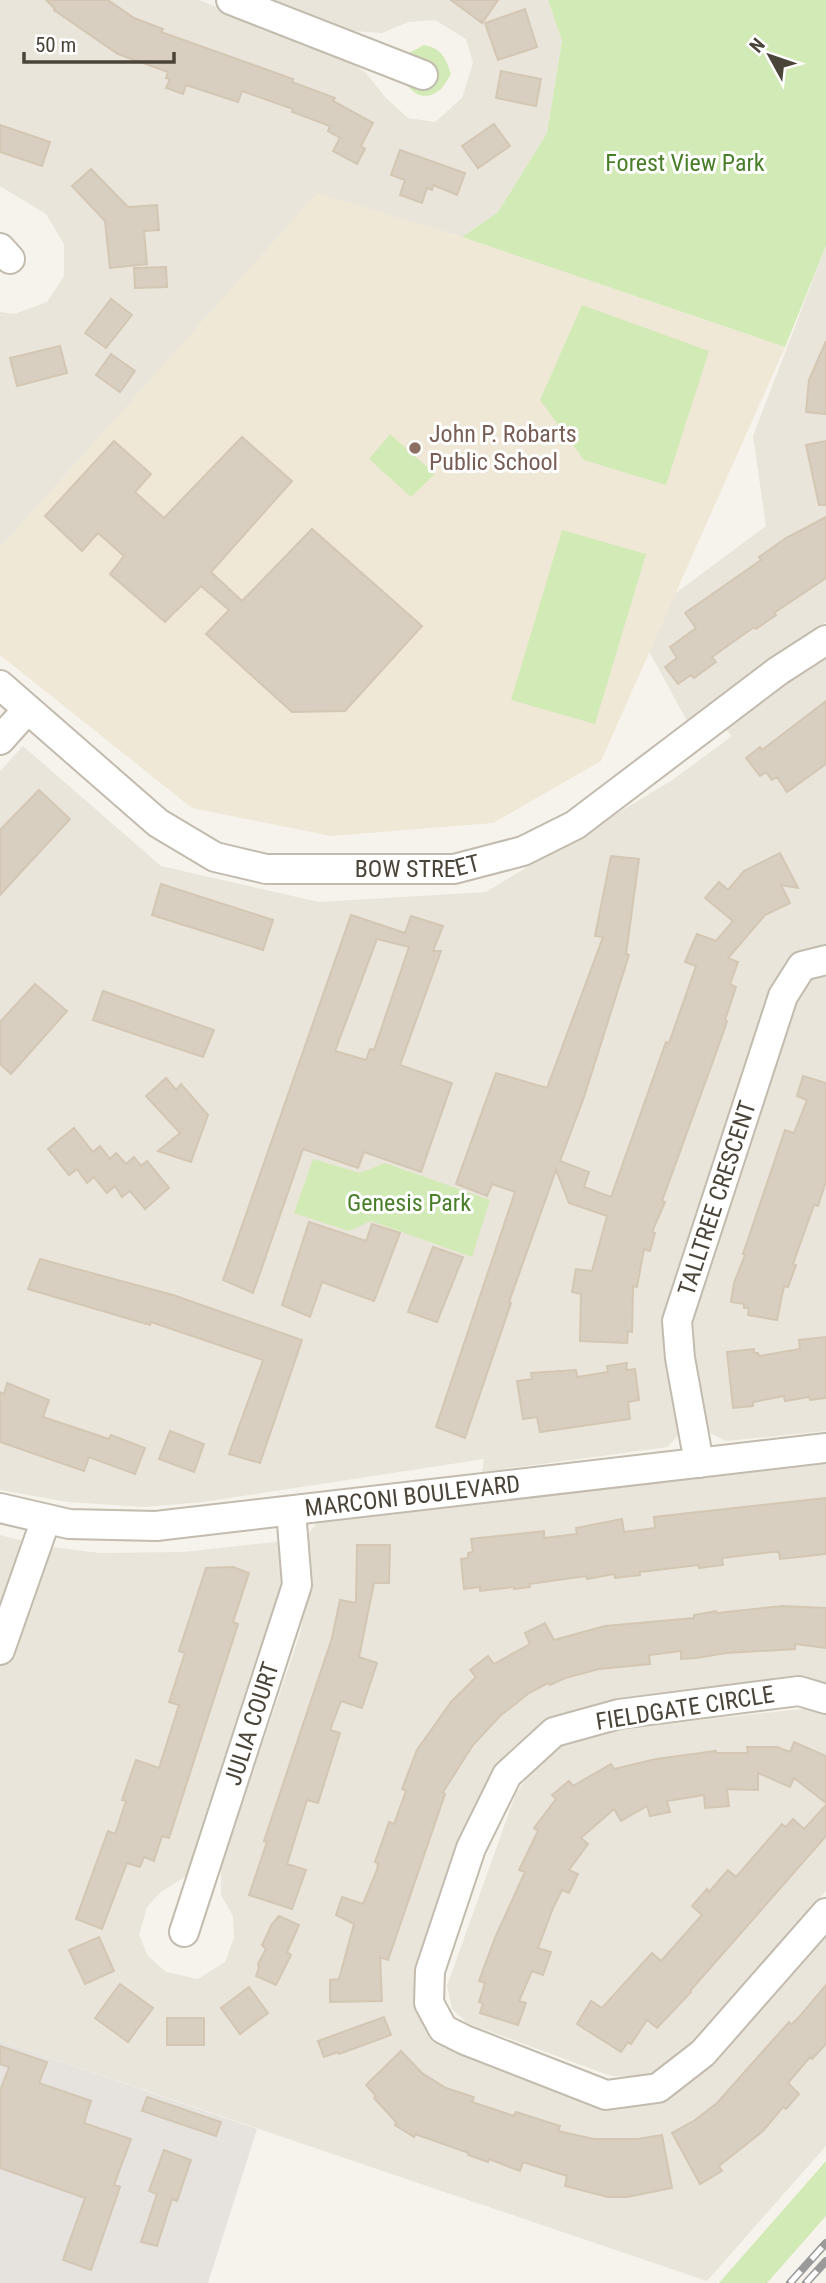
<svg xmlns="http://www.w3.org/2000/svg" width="826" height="2283" viewBox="0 0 826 2283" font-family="'Roboto Condensed',sans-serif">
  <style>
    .residential { fill: #eae5da }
    .industrial { fill: #e6e2dd }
    .education { fill: #efe8d6 }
    .green { fill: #d2eab5 }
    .building { fill: #d8cfc1; stroke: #d3c7b4; stroke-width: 2; fill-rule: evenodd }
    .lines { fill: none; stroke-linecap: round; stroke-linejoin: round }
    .minor-casing { stroke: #c2bbae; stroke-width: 32 }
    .minor { stroke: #fff; stroke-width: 28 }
    .rail-casing { stroke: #9a9a9a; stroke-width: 8 }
    .rail { stroke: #fff; stroke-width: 5; stroke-dasharray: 16; stroke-linecap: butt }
    .education-dot { fill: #8d6e63; stroke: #fff; stroke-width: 2.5 }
    .labels { text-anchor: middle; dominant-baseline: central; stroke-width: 6; stroke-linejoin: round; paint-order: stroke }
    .park-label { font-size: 24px; fill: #4a7f2a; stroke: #fff }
    .education-label { font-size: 24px; fill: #785e54; stroke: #fff; text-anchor: start }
    .street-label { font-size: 24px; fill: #4b4439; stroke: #fff }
  </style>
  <rect width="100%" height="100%" fill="#f6f3ec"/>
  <path class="residential" d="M0,0H199L338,55L365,72L385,97L408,118L435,122L462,98L473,63L466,39L435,20L408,22L382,33L353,31L269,0H548L562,41L547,133L498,212L462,237L317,194L0,548V312L14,314L47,302L64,276V244L46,214L0,186Z
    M826,246V622L687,721L644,642L657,607L766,526L753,436Z
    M826,655V945L805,952L774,983L698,1212L678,1435L668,1447L482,1472L484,1459L203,1502L144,1507L68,1502L0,1490V771L23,746L161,866L319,902L486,892L671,781L732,736L725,729Z
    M826,969V1431L726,1441L710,1433L704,1426L692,1327L697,1286L796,994L806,980Z
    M826,1459V1685L616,1701L576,1710L546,1724L422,1979L434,2026L452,2049L605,2103L669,2094L696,2079L826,1931V2146L707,2281L0,2041V1535L44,1546L100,1553L183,1552L283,1541L287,1594L191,1873L161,1892L147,1907L139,1935L148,1956L166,1972L198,1979L225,1962L234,1938L233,1916L221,1895V1865L300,1634L307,1597V1536L318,1521Z
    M811,1708L826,1712V1891L680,2057L662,2071L638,2077L611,2076L467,2023L452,2009L447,1986L516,1793L534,1768L563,1743L600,1731Z"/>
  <path class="industrial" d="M0,2041L257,2129L208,2283H0Z"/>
  <path class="education" d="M317,193L462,237L785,347L601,761L493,823L331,836L192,808L0,655V548Z"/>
  <path class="green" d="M548,0H826V246L785,347L462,237L498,212L547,133L562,41Z
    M424,45C441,48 446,58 451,74C448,78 445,85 441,89C420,107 403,86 400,66L409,53Z
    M582,305L709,351L666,485L584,460L540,400Z
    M390,434L435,474L411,497L369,459Z
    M562,530L646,554L595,724L511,700Z
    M313,1159L360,1173L385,1163L490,1200L472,1257L371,1221L349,1231L294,1213Z
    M826,2161V2216L767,2283H719Z"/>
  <path class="building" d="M46,0H108L134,18L163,29L161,32L293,79L292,82L335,98L333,101L373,123L361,146L365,149L357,164L333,151L340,138L328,131L330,126L292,112L293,109L242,91L238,102L186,85L183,94L166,88L170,79L166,78L168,72L118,54L54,10L55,9Z
    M451,0H498L482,23Z
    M525,9L537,47L498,60L485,23Z
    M501,71L541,79L536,106L496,98Z
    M494,124L510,146L478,168L462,146Z
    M0,125L50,142L42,166L0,152Z
    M400,150L465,173L457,195L433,185L432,190L427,188L422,203L400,195L405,180L391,175Z
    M91,169L128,207L157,205L159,230L144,231L147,264L110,268L105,221L72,186Z
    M166,267L167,287L135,288L134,268Z
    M111,299L132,315L106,348L85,333Z
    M826,341V414L806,412L809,380Z
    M60,346L67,373L17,386L10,358Z
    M111,354L135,371L120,392L96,375Z
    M242,437L292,481L211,572L242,601L312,529L422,626L345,711L292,712L206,634L229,610L201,586L165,622L110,574L124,556L98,533L82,551L45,516L114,441L151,474L135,492L164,518Z
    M826,441V505H819L806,445Z
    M826,517V578L774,613L776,615L756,629L754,627L712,657L716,662L694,678L691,675L678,684L665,667L677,658L670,647L696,628L685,613L761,560L759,557L786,538Z
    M826,701V764L787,792L777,777L772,780L766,772L760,776L746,758L760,747L762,750Z
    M39,790L70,819L0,895V830Z
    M780,853L798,888L781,885L790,903L765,915L728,958L738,962L730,984L736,987L725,1020L727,1021L721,1039L662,1201L665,1202L652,1232L655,1233L650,1251L644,1249L637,1287L633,1286L632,1332L628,1331L627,1343L580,1341L581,1294L572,1292L576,1269L592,1271L607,1216L569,1203L556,1170L509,1302L511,1303L465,1438L436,1427L515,1192L492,1184L487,1196L456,1184L496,1073L547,1088L603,937L595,936L611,856L639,859L626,954L629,955L584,1097L560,1161L589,1172L584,1187L611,1197L666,1042L669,1043L696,966L685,962L692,945L697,934L716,941L733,921L705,898L719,882L728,890L744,871Z
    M161,884L273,920L263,950L152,915Z
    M351,915L405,933L411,916L443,926L433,951H441L400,1065L452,1083L421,1172L364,1152L358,1168L303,1149L253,1293L223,1280ZM377,939L409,947L374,1050L370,1049L366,1060L335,1051Z
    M35,984L67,1011L11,1074L0,1064V1022Z
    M103,991L214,1030L203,1057L93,1020Z
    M803,1076L826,1083V1181L818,1206L814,1205L793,1264L796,1265L788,1287L784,1286L777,1320L748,1315L749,1308H744V1304L731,1302L734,1283L745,1255L743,1254L785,1130L794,1133L807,1100L797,1096Z
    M166,1078L176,1090L181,1084L208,1115L191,1162L158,1151L180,1133L146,1096Z
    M74,1128L93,1152L100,1146L110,1159L116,1153L126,1164L134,1157L141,1166L147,1161L169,1188L145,1209L130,1191L122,1197L115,1186L107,1193L94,1177L87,1183L77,1169L69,1175L48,1149Z
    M309,1222L366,1241L372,1224L400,1233L374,1301L322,1282L310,1317L282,1305Z
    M433,1247L463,1257L437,1322L408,1312Z
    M40,1259L173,1295L302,1340L260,1463L229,1454L263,1360L151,1322L150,1325L28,1289Z
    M826,1337V1398L810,1400L809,1397L785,1401L784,1396L753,1402V1406L733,1408L727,1352L754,1349V1353H758L759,1356L800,1349L799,1340Z
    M627,1363L626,1370L635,1369L639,1400L628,1402L630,1419L540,1432L537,1417L523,1419L517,1381L532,1379L531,1373L576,1370L577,1377L608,1372L607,1366Z
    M7,1383L49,1400L43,1417L109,1439L111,1435L145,1448L135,1474L89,1457L84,1471L0,1442V1392L4,1394Z
    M170,1431L204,1444L194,1472L159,1459Z
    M826,1498V1554L780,1559L779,1552H772L722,1558L723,1565L699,1568V1565L640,1572V1575L615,1578L614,1574L587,1579L586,1576L529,1584L530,1587L514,1589V1587L480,1591V1587L464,1589L461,1559L468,1558V1553L473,1552L471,1539L544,1531V1538L577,1534L576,1528L622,1519L624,1532L655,1528L654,1517Z
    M357,1545H390L389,1583H374L359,1657L377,1663L362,1708L341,1701L330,1730L340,1733L318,1803L307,1800L287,1864L306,1870L292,1909L249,1895L267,1842L264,1841L332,1638L340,1600L356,1603Z
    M233,1567L249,1573L233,1622L238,1624L169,1838L162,1836L154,1861L144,1857L140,1867L127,1863L102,1929L76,1919L108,1831L115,1834L126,1801L122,1800L136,1760L159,1768L179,1705L169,1702L185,1653L179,1651L206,1568Z
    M782,1606L826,1608V1648L795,1644V1649L726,1653L696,1658L681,1659V1651L649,1655L650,1664L599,1669L565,1678L550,1685L548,1683L529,1693L500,1716L473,1745L443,1792L445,1794L388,1960L380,1957L382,2001L330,2002V1980L339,1979L354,1924L336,1915L342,1897L363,1904L377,1870L378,1863L375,1862L389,1822L394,1824L406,1791L402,1789L417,1750L451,1702L476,1677L470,1670L488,1656L494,1664L530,1644L525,1633L545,1623L554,1640L605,1626L694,1618V1615L716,1611L717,1613Z
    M794,1742L826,1756V1803L794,1778L790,1787L758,1773V1790L727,1789L729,1806L705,1808L704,1795L667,1801L670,1812L650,1816L647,1806L621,1821L614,1809L581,1838L588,1844L569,1870L578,1874L569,1893L562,1890L553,1908L538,1948L551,1952L543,1975L532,1971L519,2001L526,2003L518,2025L480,2013L483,2003L479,2002L485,1983L479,1981L495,1938L525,1872L519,1870L538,1831L534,1828L556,1799L552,1795L569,1781L573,1786L611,1764L614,1769L656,1759L716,1751V1753H748L747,1747H777L790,1752Z
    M826,1805V1836L690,1991L691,1992L657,2028L647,2020L631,2044L628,2042L621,2052L577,2024L591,2001L602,2008L652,1953L661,1961L702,1915L692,1906L707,1889L709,1892L728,1870L736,1877L782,1824L786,1827L793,1819L804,1829Z
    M279,1916L299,1925L287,1952L291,1955L276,1985L256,1976L259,1968L258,1964L266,1949L262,1945L272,1924Z
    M99,1937L114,1971L85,1984L69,1950Z
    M120,1984L153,2008L128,2042L95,2018Z
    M826,1985V2044L812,2059L810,2057L788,2083L799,2094L786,2109L783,2107L763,2131L719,2166L722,2171L700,2184L672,2133L695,2120L717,2103L789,2022L791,2025L800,2016Z
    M249,1987L268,2013L240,2034L221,2008Z
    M384,2017L391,2035L339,2054L338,2052L324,2057L318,2041Z
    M167,2018H204V2045H167Z
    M0,2046L47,2062L39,2083L91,2101L84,2123L131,2139L114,2185L120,2187L91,2270L63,2260L85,2198L0,2168V2091L9,2067L0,2064Z
    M401,2051L422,2073L446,2088L474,2097L472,2102L514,2116L516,2112L560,2126L558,2131L594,2139H638L662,2135L672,2188L627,2197H608L565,2186L567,2176L523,2162L520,2171L489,2159L488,2162L468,2155L469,2153L415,2134L414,2137L395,2125L396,2122L374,2098L376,2096L366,2085Z
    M147,2097L221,2122L216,2136L142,2111Z
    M164,2150L191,2160L177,2201L172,2199L157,2246L141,2242L157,2194L149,2191Z"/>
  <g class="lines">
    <defs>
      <g id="minor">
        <path d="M231,0L423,75"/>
        <path d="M0,248L10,259"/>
        <path id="s1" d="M0,685L158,823L215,857L266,869H454L523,851L575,825L778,671L826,640"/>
        <path d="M0,740L27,710"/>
        <path id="s2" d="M699,1463L680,1358L677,1321L783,996L802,966L826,960"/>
        <path id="s3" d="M0,1508L69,1524L156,1526L826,1448"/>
        <path d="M0,1650L46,1519"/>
        <path d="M826,1699L799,1691L619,1714L554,1732L507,1775L471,1848L430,1971L429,2003L443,2029L465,2040L606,2095L658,2088L703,2053L826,1913"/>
        <path id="s4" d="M184,1932L297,1585L291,1511"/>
      </g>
    </defs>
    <use href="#minor" class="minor-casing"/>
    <use href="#minor" class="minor"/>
    <defs>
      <path id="rail" d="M790,2283L826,2243
        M806,2283L826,2261"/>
    </defs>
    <use href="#rail" class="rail-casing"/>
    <use href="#rail" class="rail"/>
  </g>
  <circle class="education-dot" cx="415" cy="448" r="7"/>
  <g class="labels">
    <g class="park-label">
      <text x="685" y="163">Forest View Park</text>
      <text x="409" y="1203">Genesis Park</text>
    </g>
    <g class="education-label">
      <text x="429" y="434">John P. Robarts<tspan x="429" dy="28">Public School</tspan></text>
    </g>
    <g class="street-label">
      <text stroke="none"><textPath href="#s1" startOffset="480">BOW STREET</textPath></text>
      <text stroke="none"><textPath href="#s2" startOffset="273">TALLTREE CRESCENT</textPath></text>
      <text stroke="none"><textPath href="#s3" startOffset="416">MARCONI BOULEVARD</textPath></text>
      <text transform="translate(685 1708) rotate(-9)">FIELDGATE CIRCLE</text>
      <text stroke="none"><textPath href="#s4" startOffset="219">JULIA COURT</textPath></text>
    </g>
  </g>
  <g transform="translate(770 56) rotate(310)" stroke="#ffffff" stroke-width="5" paint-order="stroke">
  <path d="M0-5L12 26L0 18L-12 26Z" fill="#4b4439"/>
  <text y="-10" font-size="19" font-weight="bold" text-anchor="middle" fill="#4b4439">N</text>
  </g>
  <path d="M24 52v10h150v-10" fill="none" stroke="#4b4439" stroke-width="3.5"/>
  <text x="35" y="52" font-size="21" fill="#4b4439" stroke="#ffffff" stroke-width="5" paint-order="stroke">50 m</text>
</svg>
